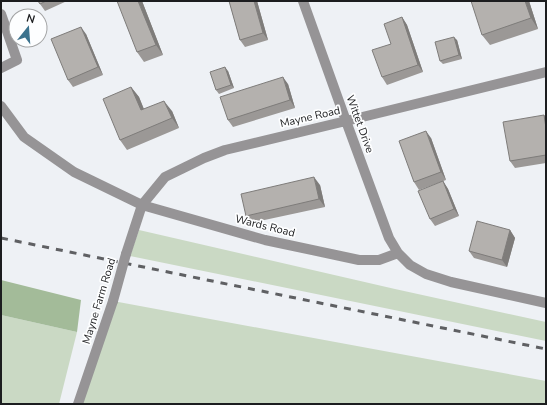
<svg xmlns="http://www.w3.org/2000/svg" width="547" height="405" viewBox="0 0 547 405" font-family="'Nunito Sans',sans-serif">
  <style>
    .green { fill: #cad9c4 }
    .forest { fill: #a3bb99 }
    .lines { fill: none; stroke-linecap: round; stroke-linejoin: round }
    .minor { stroke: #969496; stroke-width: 10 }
    .rail { stroke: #5f6063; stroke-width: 3; stroke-dasharray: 7 7; stroke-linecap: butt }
    .minor-bridge { stroke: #969496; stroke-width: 10 }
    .wall { fill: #9b9896 }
    .shaded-wall { fill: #7e7c7a }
    .building { fill: #b4b1ae; stroke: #7e7c7a }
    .labels { text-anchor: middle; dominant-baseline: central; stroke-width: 3.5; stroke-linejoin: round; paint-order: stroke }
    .street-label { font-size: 11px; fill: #1c1d1f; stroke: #fdfeff }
  </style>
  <rect width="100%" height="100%" fill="#eef1f5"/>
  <path class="green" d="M139,230L395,289L546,322V341L130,256Z
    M113,301L546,381V404H78Z
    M1,315L77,332L59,404H1Z"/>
  <path class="forest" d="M1,280L81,300L77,332L1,315Z"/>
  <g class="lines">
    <path class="minor" d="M303,1L346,121L389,238L398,253L410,265L426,274L451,282L546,303
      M1,14L17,60L1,68
      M1,106L24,137L74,172L142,205L265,240L359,260H379L398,253
      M126,254L142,205L165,177L204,158L225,150L346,121L546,72
      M78,404L113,301"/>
    <path class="rail" d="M1,238L546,349"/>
    <path class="minor-bridge" d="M113,301L126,254"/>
  </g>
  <path class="wall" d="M38,1H67L45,11Z
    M142,1L163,55L144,62L137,52Z
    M229,1H257L268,40L245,47L240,40Z
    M529,1L538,29L490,45L482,35Z
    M402,17L407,25L423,72L387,85L382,77L391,44Z
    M86,34L103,75L73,87L68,80Z
    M457,40L462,59L443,64L440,61Z
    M228,71L234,88L219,94L216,90Z
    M288,84L295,108L233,127L228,120Z
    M131,87L139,97L144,109L172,111L179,128L127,150L120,140Z
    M544,115L546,118V163L515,168L510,161Z
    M431,138L446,180L419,190L414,182Z
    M443,181L448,189L459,216L435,226L430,219Z
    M320,185L325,207L251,223L246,216Z
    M510,230L515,238L507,267L474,258L469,251Z"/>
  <path class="shaded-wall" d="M138,1H142L163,55L156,45Z
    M254,1H257L268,40L263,33Z
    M525,1H529L538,29L531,18Z
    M402,17L407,25L423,72L418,65Z
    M81,27L86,34L103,75L98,67Z
    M454,37L457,40L462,59L459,55Z
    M225,67L228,71L234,88L231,85Z
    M283,77L288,84L295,108L290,100Z
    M131,87L139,97L148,120L141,110Z
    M164,101L172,111L179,128L172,118Z
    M544,115L546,118V128Z
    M426,131L431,138L446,180L441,172Z
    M314,177L320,185L325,207L319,199Z
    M443,181L448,189L459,216L454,209Z
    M510,230L515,238L507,267L502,260Z"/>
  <path class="building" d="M38,1H46L40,4Z
    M117,1H138L156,45L137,52Z
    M229,1H254L263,33L240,40Z
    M471,1H525L531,18L482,35Z
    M402,17L418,65L382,77L372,50L391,44L384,24Z
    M81,27L98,67L68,80L51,39Z
    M454,37L459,55L440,61L435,42Z
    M225,67L231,85L216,90L210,72Z
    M283,77L290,100L228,120L220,97Z
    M131,87L141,110L164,101L172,118L120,140L103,99Z
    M544,115L546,128V155L510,161L503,122Z
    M426,131L441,172L414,182L399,141Z
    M314,177L319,199L246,216L241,194Z
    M443,181L454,209L430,219L418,191Z
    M477,221L510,230L502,260L469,251Z"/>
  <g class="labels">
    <g class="street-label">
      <text transform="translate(310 117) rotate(-13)">Mayne Road</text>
      <text transform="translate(360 124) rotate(70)">Wittet Drive</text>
      <text transform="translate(265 226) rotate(14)">Wards Road</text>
      <text transform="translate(99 301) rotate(-73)">Mayne Farm Road</text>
    </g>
  </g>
  <rect width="547" height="405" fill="none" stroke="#1c1d1f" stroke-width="4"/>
  <g transform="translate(28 28) rotate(17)"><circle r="19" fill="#fdfeff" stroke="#a3a4a5"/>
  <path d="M0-3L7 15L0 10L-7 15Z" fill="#3b728d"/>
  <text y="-6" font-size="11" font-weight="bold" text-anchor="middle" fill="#1c1d1f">N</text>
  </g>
</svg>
